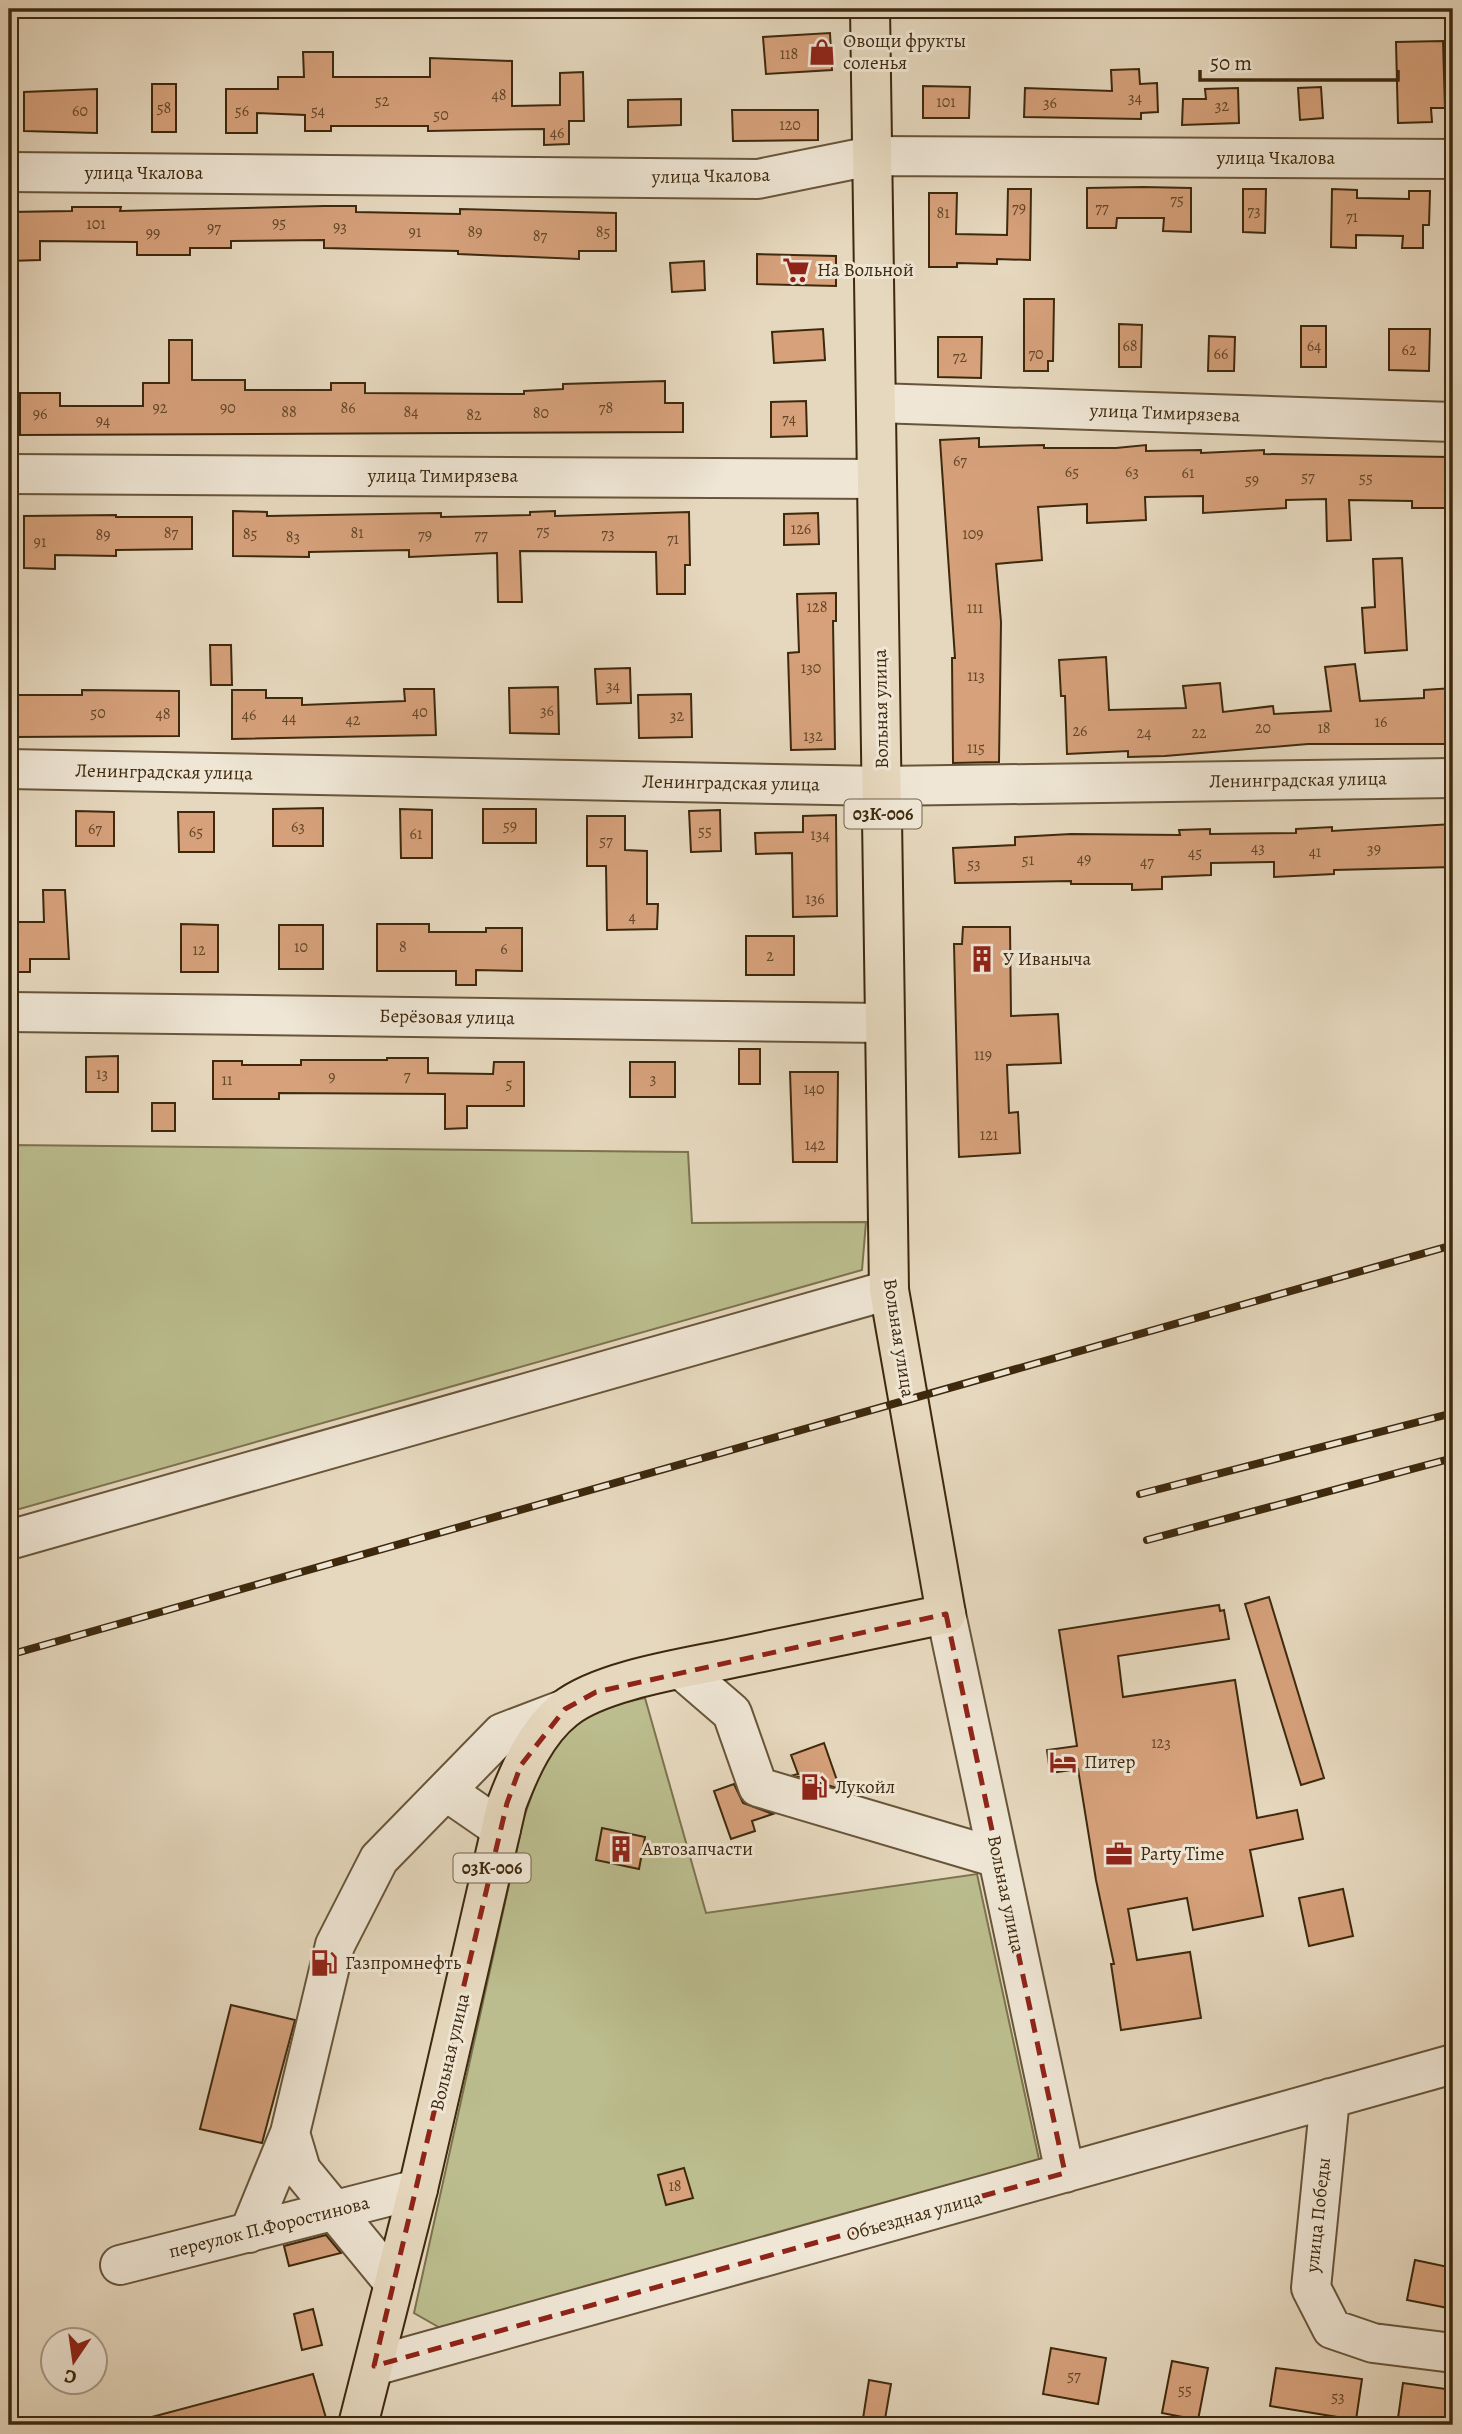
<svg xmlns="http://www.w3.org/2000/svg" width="1462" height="2434" viewBox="0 0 1462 2434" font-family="Alegreya,serif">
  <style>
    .green { fill: #bbbd8e; stroke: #7c734e; stroke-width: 2 }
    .building { fill: #d6a17b; stroke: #3e290d; stroke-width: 2 }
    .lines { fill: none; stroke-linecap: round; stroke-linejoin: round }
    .minor-casing { stroke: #685539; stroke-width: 42 }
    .major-casing { stroke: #3e290d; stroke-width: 42 }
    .minor { stroke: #efe6d5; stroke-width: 38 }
    .major { stroke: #e6d8be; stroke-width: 38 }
    .rail-casing { stroke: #3e290d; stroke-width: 8 }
    .rail { stroke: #efe6d5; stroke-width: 5; stroke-dasharray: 16; stroke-linecap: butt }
    .marked { fill: none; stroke: #8f2418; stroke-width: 5; stroke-dasharray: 14 9; stroke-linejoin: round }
    .labels { text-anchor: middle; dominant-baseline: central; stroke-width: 6; stroke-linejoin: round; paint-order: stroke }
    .number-label { font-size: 16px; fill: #644728 }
    .shield { fill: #efe6d5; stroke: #736249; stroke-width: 2 }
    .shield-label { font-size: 18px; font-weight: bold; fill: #3e290d }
    .poi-label { font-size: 19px; fill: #3e290d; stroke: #efe6d5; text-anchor: start }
    .street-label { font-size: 19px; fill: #3e290d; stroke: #efe6d5 }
  </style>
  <rect width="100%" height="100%" fill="#e6d8be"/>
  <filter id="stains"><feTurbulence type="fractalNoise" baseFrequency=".00286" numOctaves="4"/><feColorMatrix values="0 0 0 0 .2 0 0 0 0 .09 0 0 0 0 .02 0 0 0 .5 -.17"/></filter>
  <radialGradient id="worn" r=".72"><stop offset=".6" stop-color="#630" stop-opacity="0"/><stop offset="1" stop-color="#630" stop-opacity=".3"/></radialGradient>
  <path class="green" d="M9,1145L688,1152L692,1223L866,1222L862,1270L9,1512Z
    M645,1698L706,1913L977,1874L1040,2164L442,2329L414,2313L524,1817L553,1736L589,1709Z"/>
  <path class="building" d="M830,33L832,70L766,74L763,37Z
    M1443,41L1445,108H1431L1432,122L1398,123L1396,42Z
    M303,52H333V77H430V58L512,61V106L560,105V73L583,72L584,121H569V144L544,145V129L428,131V126H331V131H305V115L257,113V133H226V89H278V77H304Z
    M1139,69L1140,84L1157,83L1158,112L1141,113V119L1024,117L1025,88L1112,91L1111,70Z
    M152,84H176V132H152Z
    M923,86L970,87L969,118H923Z
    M1321,87L1323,118L1300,120L1298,88Z
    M1238,88L1239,123L1182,125L1183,99H1206L1205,89Z
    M97,89V133L24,131V92Z
    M681,99V125L628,127V100Z
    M732,110H818V140L733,141Z
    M1143,187L1191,188V232L1163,231L1164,218H1117L1116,228H1087V188Z
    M1008,189H1031L1030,260L997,259V264L957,263V267H929V193H957L956,234L1007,235Z
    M1243,189H1266L1265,233L1243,232Z
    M1332,189L1357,190V198L1409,199V191H1430L1429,225H1423V248H1402L1403,236L1356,235V248L1331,247Z
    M324,206H356V212L460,214V209L616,213V251H579V259L458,254V251L324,248V240L231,241V248H190V255H137V242L40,241V260L9,261V212L72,211V207H121L120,211Z
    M757,254L836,256V286L757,284Z
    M704,261L705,290L672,292L670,263Z
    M1024,299H1054L1053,361H1048V371H1024Z
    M1119,324L1142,325L1141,367H1119Z
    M1301,326H1326V367H1301Z
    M823,329L825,360L774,363L772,332Z
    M1389,329H1430L1429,371L1389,370Z
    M1209,336L1235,337L1234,371H1208Z
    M938,337H982L981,378L938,377Z
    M169,340H192V380H245V390H331V383H365V393L524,394V391L563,389V384L665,381V403H683V432L20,435V393H60V406H143V383H169Z
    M806,401L807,436L771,437V402Z
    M979,438V447L1044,445V448H1116L1146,445V451L1201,450V453L1264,450V454L1449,457L1448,508H1412V501L1349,500L1351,540L1327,541L1326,499L1286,500V508L1203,513V496L1145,497L1146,520L1087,523V504L1038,507L1042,560L996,564L1001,622L999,762L953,763L952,658H955L940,440Z
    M233,511L267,512V516L441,513V517L530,515V512L555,511V516L689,512L690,565H685V594H657L656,552L520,551L522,602H498L497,553L409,557V550L309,552V557L233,556Z
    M818,513L819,544L784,545V514Z
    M116,515V517H192V549L116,550V556L55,555V569L24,568V516Z
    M1402,558L1407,650L1365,653L1362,608L1375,607L1373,559Z
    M836,593V621H833L835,749L791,750L788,653L799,652L797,594Z
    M210,645H231L232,685H211Z
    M1106,657L1109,710L1186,708L1183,686L1220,683L1223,712L1273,706L1274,714L1331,711L1325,667L1355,664L1360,701L1424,698V690L1453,688V744H1308L1165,756L1128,757V751L1067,754L1065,696H1061L1059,660Z
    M630,668L631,703L597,704L595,669Z
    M558,687L559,734L510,733L509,688Z
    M404,689H434L436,735L232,739V690H266V698H302V705L405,701Z
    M82,690L179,691V736L15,737V695H82Z
    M691,694L692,737L639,738L638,695Z
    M323,808V846H273V809Z
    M400,809L432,810V858H401Z
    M483,809H536V843H483Z
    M720,810L721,851L691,852L689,811Z
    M76,811L114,812V846H76Z
    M178,812H214V852H179Z
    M836,815L837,916L793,917L792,853L756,854L755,833L803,832V816Z
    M587,816H625V850L647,851V904H658L657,929L607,930L606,866H587Z
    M1453,824V867L1334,870V874L1274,877V862L1211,863V875L1162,877V889L1132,890V884H1071V881L955,883L953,848L1015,845V837L1071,834L1180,835L1179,830L1210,829V834L1296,833V829L1332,827V831Z
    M43,890H65L69,959H30V972H9V922H44Z
    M181,924L218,925V972H181Z
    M377,924H429V932H486V928H522V971L476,970V985H456V971H377Z
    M279,925H323V969H279Z
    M963,927H1010L1011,1016L1058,1014L1061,1063L1007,1065L1009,1113L1018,1112L1020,1153L959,1157L954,944H962Z
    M746,936H794V975H746Z
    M739,1049H760V1084H739Z
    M118,1056V1092H86V1057Z
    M387,1058H428V1073L493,1074L494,1062H524V1106H467V1128L445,1129V1094L279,1093V1099H213V1061H242V1065H301V1060H387Z
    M630,1062H675V1097H630Z
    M790,1072H838L837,1162H793Z
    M152,1103H175V1131H152Z
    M1269,1597L1324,1778L1301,1785L1245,1604Z
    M1219,1605L1220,1611L1224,1610L1229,1639L1118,1656L1123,1697L1235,1680L1257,1818L1297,1810L1303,1839L1250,1850L1263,1916L1193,1930L1187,1898L1128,1909L1137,1960L1190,1952L1201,2018L1121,2030L1111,1964H1114L1096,1880L1078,1769L1050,1773L1047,1750L1077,1746L1059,1630Z
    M824,1743L840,1789L794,1775L798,1774L791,1755Z
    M734,1784L743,1803L773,1814L752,1821L755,1831L731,1839L714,1791Z
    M602,1828L645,1837L639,1869L596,1860Z
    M1343,1889L1353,1936L1309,1946L1299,1898Z
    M231,2005L295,2020L262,2143L200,2129Z
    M684,2168L693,2198L666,2205L658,2175Z
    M326,2235L341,2253L289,2266L284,2246Z
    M1415,2260L1453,2268V2309L1407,2300Z
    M313,2309L322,2345L302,2350L294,2314Z
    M1051,2348L1106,2358L1098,2404L1043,2394Z
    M1172,2361L1208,2368L1198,2420L1162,2413Z
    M1276,2368L1362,2379L1356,2420L1270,2406Z
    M313,2374L326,2418L302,2425H149L148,2418Z
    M869,2380L891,2384L884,2425H862Z
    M1403,2383L1453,2390V2425H1397Z"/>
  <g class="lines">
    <defs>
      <path id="minor" d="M9,172L758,179L871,156L1453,159
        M876,403L1453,422
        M9,474L876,479
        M9,769L883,786L1453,778
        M9,1012L884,1023
        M9,1540L889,1290
        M946,1614L1065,2173
        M681,1669L732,1713L758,1787L998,1858
        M446,1791L501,1829
        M1330,2098L1311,2288L1332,2329L1373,2343L1453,2353
        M249,2233L290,2133
        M120,2265L418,2189
        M394,2283L301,2170L290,2133L335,1945L379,1859L502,1733L565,1709
        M374,2366L1453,2064"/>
      <path id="major" d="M358,2425L418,2189L507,1803C520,1769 536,1732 565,1709C602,1680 686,1668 733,1658C804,1643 875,1628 946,1614L889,1290L870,9"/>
    </defs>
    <use href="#minor" class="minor-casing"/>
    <use href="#major" class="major-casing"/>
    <use href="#minor" class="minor"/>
    <use href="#major" class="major"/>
    <defs>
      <path id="rail" d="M1140,1494L1453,1413
        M1147,1540L1453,1458
        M9,1655L1453,1245"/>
    </defs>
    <use href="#rail" class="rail-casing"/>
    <use href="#rail" class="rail"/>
  </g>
  <path class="marked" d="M946,1614L1065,2173L374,2366L507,1803L521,1765L565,1709L596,1692Z"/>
  <defs>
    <symbol id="shop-bare" viewBox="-9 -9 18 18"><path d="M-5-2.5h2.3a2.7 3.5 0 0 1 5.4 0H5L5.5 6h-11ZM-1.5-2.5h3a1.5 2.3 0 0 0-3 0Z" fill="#8f2418" stroke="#efe6d5" stroke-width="2.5" paint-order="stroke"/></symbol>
    <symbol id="supermarket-bare" viewBox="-9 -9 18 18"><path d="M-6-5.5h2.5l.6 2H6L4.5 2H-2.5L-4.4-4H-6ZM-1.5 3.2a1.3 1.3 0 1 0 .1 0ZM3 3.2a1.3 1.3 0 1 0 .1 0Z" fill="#8f2418" stroke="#efe6d5" stroke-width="2.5" paint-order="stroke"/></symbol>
    <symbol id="building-bare" viewBox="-9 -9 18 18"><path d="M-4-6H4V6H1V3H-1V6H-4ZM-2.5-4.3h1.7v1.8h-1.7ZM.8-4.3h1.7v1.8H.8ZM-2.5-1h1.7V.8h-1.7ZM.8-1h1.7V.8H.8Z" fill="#8f2418" stroke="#efe6d5" stroke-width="2.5" paint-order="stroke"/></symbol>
    <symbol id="hotel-bare" viewBox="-9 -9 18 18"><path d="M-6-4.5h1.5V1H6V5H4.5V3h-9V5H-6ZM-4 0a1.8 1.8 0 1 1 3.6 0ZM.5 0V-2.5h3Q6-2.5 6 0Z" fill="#8f2418" stroke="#efe6d5" stroke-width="2.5" paint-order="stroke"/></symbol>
    <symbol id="fuel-bare" viewBox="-9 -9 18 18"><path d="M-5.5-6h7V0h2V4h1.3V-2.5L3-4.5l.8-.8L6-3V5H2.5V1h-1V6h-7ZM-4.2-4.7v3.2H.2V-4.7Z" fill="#8f2418" stroke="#efe6d5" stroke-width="2.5" paint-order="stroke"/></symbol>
    <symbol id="office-bare" viewBox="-9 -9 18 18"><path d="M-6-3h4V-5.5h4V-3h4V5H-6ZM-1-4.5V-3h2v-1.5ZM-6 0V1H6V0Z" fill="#8f2418" stroke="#efe6d5" stroke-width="2.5" paint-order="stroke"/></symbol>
  </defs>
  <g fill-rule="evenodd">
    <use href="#shop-bare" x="803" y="33" width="38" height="38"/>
    <use href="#supermarket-bare" x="777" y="251" width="38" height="38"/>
    <use href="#building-bare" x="963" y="940" width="38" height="38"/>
    <use href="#hotel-bare" x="1044" y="1743" width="38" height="38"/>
    <use href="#fuel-bare" x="795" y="1768" width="38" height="38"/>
    <use href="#building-bare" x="602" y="1830" width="38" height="38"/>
    <use href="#office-bare" x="1100" y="1835" width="38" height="38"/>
    <use href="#fuel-bare" x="305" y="1944" width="38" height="38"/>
  </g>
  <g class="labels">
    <g class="number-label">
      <text x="789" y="54">118</text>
      <text x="499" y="95">48</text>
      <text x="1135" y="98">34</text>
      <text x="382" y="101">52</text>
      <text x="946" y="102">101</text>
      <text x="1050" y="103">36</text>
      <text x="1222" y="106">32</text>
      <text x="164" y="108">58</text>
      <text x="80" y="111">60</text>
      <text x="242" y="111">56</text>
      <text x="318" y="111">54</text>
      <text x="441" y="115">50</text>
      <text x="790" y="125">120</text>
      <text x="557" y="133">46</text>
      <text x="1177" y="200">75</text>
      <text x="1019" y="208">79</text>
      <text x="1102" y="208">77</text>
      <text x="1254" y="211">73</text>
      <text x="943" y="213">81</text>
      <text x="1352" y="217">71</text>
      <text x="279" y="223">95</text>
      <text x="96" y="224">101</text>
      <text x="340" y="227">93</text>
      <text x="214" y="228">97</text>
      <text x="415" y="232">91</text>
      <text x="475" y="232">89</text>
      <text x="603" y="232">85</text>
      <text x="153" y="233">99</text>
      <text x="540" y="236">87</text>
      <text x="1130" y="346">68</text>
      <text x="1314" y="346">64</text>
      <text x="1409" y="350">62</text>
      <text x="1036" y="354">70</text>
      <text x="1221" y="354">66</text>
      <text x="960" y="357">72</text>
      <text x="160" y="408">92</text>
      <text x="228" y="408">90</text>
      <text x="348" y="408">86</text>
      <text x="606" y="408">78</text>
      <text x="289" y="412">88</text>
      <text x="411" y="412">84</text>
      <text x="541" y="413">80</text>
      <text x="40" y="414">96</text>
      <text x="474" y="415">82</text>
      <text x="789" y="419">74</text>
      <text x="103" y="421">94</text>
      <text x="960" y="461">67</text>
      <text x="1072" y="472">65</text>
      <text x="1132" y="472">63</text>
      <text x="1188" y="473">61</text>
      <text x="1308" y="477">57</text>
      <text x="1366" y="478">55</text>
      <text x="1252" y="480">59</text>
      <text x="801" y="529">126</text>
      <text x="543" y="531">75</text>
      <text x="171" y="533">87</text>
      <text x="357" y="533">81</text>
      <text x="250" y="534">85</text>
      <text x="608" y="534">73</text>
      <text x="973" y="534">109</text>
      <text x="103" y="535">89</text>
      <text x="425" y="535">79</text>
      <text x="481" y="535">77</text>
      <text x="293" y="537">83</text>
      <text x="673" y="539">71</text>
      <text x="40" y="542">91</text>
      <text x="817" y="607">128</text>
      <text x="975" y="608">111</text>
      <text x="811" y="668">130</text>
      <text x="976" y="676">113</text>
      <text x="613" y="686">34</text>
      <text x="547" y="711">36</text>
      <text x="420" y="712">40</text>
      <text x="98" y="713">50</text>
      <text x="163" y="714">48</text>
      <text x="249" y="715">46</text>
      <text x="677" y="716">32</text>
      <text x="289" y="718">44</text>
      <text x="353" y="720">42</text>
      <text x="1381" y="722">16</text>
      <text x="1263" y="728">20</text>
      <text x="1324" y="728">18</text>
      <text x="1080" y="731">26</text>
      <text x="1144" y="733">24</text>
      <text x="1199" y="733">22</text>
      <text x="813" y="736">132</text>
      <text x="976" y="748">115</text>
      <text x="510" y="826">59</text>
      <text x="298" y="827">63</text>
      <text x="95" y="829">67</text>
      <text x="705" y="831">55</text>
      <text x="196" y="832">65</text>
      <text x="416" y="834">61</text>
      <text x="820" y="835">134</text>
      <text x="606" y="841">57</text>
      <text x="1258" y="848">43</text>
      <text x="1374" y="849">39</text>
      <text x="1315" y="852">41</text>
      <text x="1195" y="853">45</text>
      <text x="1084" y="859">49</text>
      <text x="1028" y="860">51</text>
      <text x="1147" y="862">47</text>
      <text x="974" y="864">53</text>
      <text x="815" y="899">136</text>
      <text x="632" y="917">4</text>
      <text x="301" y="947">10</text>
      <text x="403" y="947">8</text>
      <text x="504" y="949">6</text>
      <text x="199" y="950">12</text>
      <text x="770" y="956">2</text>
      <text x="983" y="1055">119</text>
      <text x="102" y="1074">13</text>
      <text x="407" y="1076">7</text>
      <text x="332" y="1077">9</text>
      <text x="653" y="1079">3</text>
      <text x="227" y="1080">11</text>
      <text x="509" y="1084">5</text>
      <text x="814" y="1089">140</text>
      <text x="989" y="1135">121</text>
      <text x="815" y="1145">142</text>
      <text x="1161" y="1743">123</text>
      <text x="675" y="2186">18</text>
      <text x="1074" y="2376">57</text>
      <text x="1185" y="2390">55</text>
      <text x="1338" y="2397">53</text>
    </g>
    <g class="shield">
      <rect x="844.5" y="799.5" width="77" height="29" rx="5"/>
      <rect x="453.5" y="1853.5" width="77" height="29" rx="5"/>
    </g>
    <g class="shield-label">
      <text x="883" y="814">03К-006</text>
      <text x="492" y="1868">03К-006</text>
    </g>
    <g class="poi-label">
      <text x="843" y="41">Овощи фрукты<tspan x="843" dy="22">соленья</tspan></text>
      <text x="817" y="270">На Вольной</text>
      <text x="1003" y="959">У Иваныча</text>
      <text x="1084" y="1762">Питер</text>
      <text x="835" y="1787">Лукойл</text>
      <text x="642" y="1849">Автозапчасти</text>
      <text x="1140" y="1854">Party Time</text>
      <text x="345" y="1963">Газпромнефть</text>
    </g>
    <g class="street-label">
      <text x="1276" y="158">улица Чкалова</text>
      <text x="144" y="173">улица Чкалова</text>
      <text transform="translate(711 176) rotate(-1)">улица Чкалова</text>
      <text transform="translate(1165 413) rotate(2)">улица Тимирязева</text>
      <text x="443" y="476">улица Тимирязева</text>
      <text transform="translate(881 709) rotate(-91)">Вольная улица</text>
      <text transform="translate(164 772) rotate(1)">Ленинградская улица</text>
      <text transform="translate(1298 780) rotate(-1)">Ленинградская улица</text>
      <text transform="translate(731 783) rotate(1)">Ленинградская улица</text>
      <text transform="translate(447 1017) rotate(1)">Берёзовая улица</text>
      <text transform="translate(899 1338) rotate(81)">Вольная улица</text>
      <text transform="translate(1006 1894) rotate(78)">Вольная улица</text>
      <text transform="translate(450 2052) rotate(-77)">Вольная улица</text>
      <text transform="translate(1318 2215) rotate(-84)">улица Победы</text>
      <text transform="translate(914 2216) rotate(-16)">Объездная улица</text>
      <text transform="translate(269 2227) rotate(-14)">переулок П.Форостинова</text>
    </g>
  </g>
  <rect width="1462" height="2434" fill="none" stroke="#e6d8be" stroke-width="35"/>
  <rect x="10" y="10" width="1441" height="2413" fill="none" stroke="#3e290d" stroke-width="3.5"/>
  <rect x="18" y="18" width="1427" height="2399" fill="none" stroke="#3e290d" stroke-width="2"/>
  <g transform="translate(74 2361) rotate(193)"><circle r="33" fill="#efe6d5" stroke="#a89a85" stroke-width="2"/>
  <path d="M0-5L12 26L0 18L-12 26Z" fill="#8f2418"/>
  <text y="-10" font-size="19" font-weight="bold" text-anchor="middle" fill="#3e290d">С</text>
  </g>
  <path d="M1200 70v10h198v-10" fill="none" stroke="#3e290d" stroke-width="3.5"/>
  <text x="1210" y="70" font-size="21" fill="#3e290d" stroke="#efe6d5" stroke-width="5" paint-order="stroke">50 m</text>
  <rect width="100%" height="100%" filter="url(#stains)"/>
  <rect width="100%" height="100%" fill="url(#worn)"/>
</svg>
